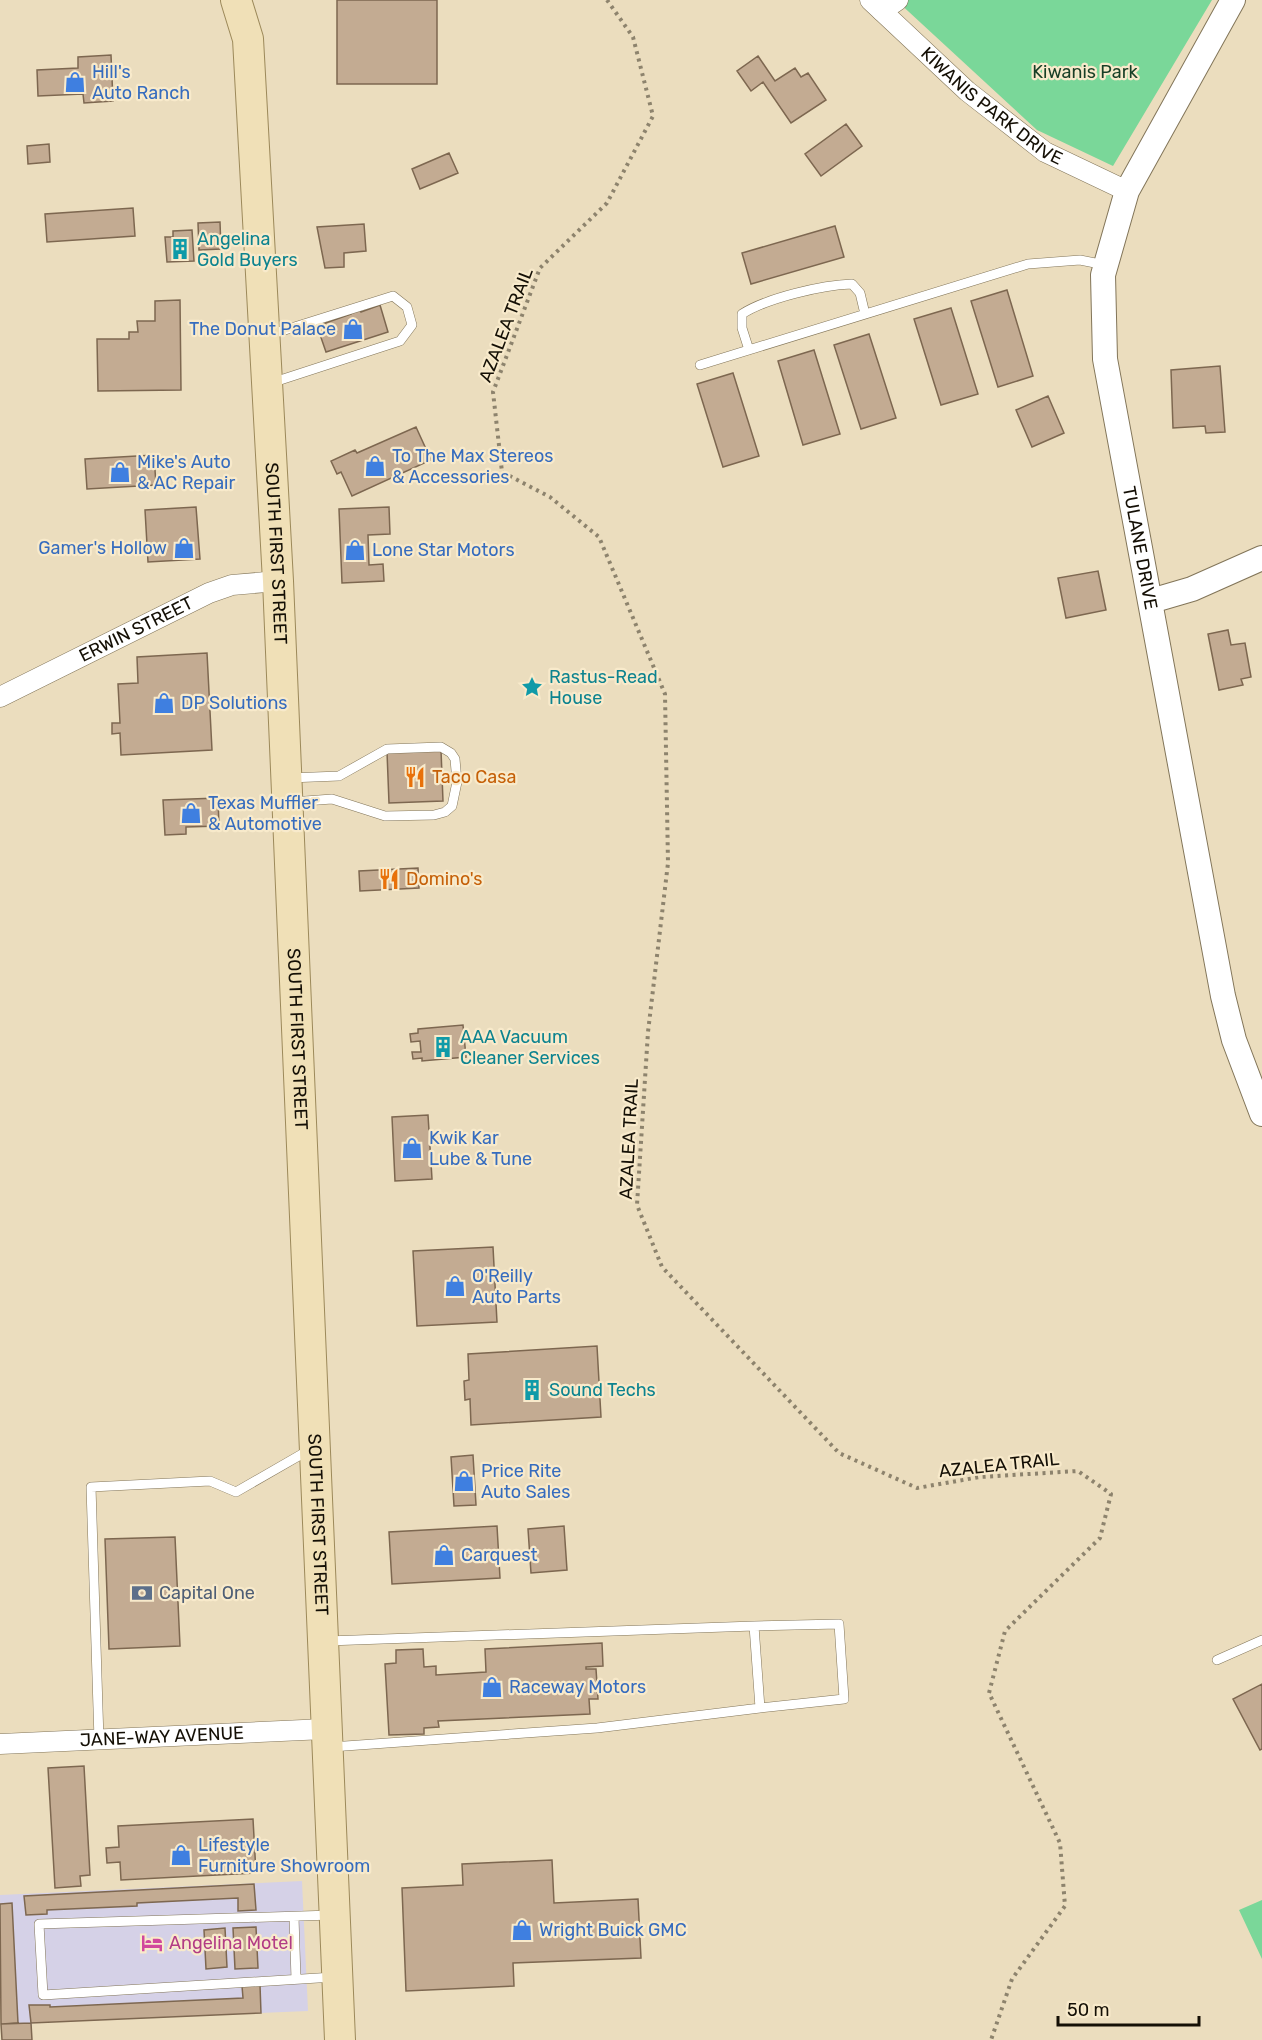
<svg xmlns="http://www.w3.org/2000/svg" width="1262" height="2040" viewBox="0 0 1262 2040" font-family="Rubik,sans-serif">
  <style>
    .commercial { fill: #d5d1e7 }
    .green { fill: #7ad799 }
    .building { fill: #c3ab92; stroke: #7d6750; stroke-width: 1.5 }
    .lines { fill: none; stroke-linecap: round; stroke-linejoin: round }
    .service-casing { stroke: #827559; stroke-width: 10 }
    .minor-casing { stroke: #827559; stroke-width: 21 }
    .tertiary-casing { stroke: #827559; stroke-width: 26 }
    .primary-casing { stroke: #9c895a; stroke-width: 32 }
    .path { stroke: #8d836d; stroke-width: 4; stroke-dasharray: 3 4.5; stroke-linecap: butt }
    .service { stroke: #fff; stroke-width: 9 }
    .minor { stroke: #fff; stroke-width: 20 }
    .tertiary { stroke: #fff; stroke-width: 24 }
    .primary { stroke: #f0e0b7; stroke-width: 30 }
    .labels { text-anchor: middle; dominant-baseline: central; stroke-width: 4.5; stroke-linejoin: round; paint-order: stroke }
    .shop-label { font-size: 18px; fill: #366cbe; stroke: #f8eacb; text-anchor: start }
    .park-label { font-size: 18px; fill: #173f26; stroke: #f8eacb }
    .street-label { font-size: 18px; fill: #140f05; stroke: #f8eacb }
    .culture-label { font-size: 18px; fill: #0d838f; stroke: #f8eacb; text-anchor: start }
    .food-label { font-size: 18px; fill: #c56008; stroke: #f8eacb; text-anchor: start }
    .service-label { font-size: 18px; fill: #4e5e75; stroke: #f8eacb; text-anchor: start }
    .hotel-label { font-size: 18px; fill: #b23c85; stroke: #f8eacb; text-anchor: start }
  </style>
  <rect width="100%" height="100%" fill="#ebddbe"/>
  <path class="commercial" d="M302,1881L308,2011L32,2023V2040H2L0,1895Z"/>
  <path class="green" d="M896,0H1212L1113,166L1037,130Z
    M1262,1900V1959L1239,1910Z"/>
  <path class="building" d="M337,0H437V84H337Z
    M111,55L113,101L84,103L83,94L38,96L37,70L78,68V57Z
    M758,56L775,81L795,68L801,77L808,73L826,100L791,123L763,82L751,91L737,71Z
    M846,124L862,146L821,176L805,154Z
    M49,144L50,162L28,164L27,146Z
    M449,153L458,173L420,189L412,169Z
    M133,208L135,236L47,242L45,214Z
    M220,222L221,249L199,250L198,223Z
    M364,224L366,251L344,253V267L325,268L317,227Z
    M835,226L844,257L751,284L742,253Z
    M192,230L194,261L167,262L165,237H173V231Z
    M1007,290L1033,376L998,387L971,301Z
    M180,300L181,390L98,391L97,339H129V332H138L137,321H155V301Z
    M380,305L388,332L326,352L317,326L351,314L350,310L359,306L361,312Z
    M951,308L978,394L941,405L914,319Z
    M869,334L896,418L861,429L834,345Z
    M814,350L840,434L803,445L778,361Z
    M1220,366L1225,432L1206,433L1205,426L1173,428L1171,370Z
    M733,373L759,456L723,467L697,384Z
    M1048,396L1064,433L1032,447L1016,410Z
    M416,427L431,460L352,496L341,472L337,474L331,461L355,450L357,453Z
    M154,455L156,485L87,489L85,459Z
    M196,507L200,559L148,562L145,510Z
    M389,507L390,534L368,535L369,565L383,564L384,581L342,583L339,509Z
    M1098,571L1106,610L1066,618L1058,578Z
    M1228,630L1231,645L1245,643L1251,677L1241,679L1243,685L1219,690L1208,634Z
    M207,653L212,750L121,755L120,733L112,734V723H120L118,684L138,683L137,657Z
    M441,750L443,801L389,803L387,752Z
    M218,798L219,826L186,827V834L165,835L163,800Z
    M418,868L419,888L360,891L359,871Z
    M463,1025L466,1057L422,1061V1058L413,1059L412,1052H421L420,1041L411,1042L410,1034L418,1033V1029Z
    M428,1115L432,1179L395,1181L392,1117Z
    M493,1247L497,1322L417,1326L413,1251Z
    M597,1346L601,1417L471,1425L470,1399L465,1400L464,1381L469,1380L468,1354Z
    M473,1455L476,1505L454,1506L451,1457Z
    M497,1526L500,1578L392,1584L389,1532Z
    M564,1526L567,1570L531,1573L528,1529Z
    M175,1537L180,1646L109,1649L105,1539Z
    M602,1643L603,1666L586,1667V1669H596L598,1699H589L590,1714L438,1721L439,1727L424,1728V1734L389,1735L385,1664L396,1663V1650L423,1649L424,1667L436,1666V1675L486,1672L485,1649Z
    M1262,1684V1749L1260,1750L1233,1699Z
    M84,1766L90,1875L80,1876L81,1886L55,1888L48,1768Z
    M253,1819L256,1873L121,1880L120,1862L107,1863L106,1848L119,1847L118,1826Z
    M552,1860L554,1903L638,1899L641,1958L513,1963L514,1986L406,1991L402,1888L463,1885L462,1864Z
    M254,1884L256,1910L238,1911V1898L137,1903V1906L47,1910V1914L26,1915L24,1896Z
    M12,1903L18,2023L1,2024L0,1904Z
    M256,1927L258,1968L235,1969L233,1928Z
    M225,1928L227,1967L206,1969L204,1930Z
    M260,1985L261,2013L31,2023L29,2005H50V2007L243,1998L242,1986Z
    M31,2023L32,2040H2L1,2024Z"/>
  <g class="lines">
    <defs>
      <path id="service" d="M269,335L393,296L407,307L412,325L400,341L271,383
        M749,350L742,328V314C767,298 822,285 852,284L860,293L865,314
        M700,365L1028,264L1080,260L1105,265
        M289,778L339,776L387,749L441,747L451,753L455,759L457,782L452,806L445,812L434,815L385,816L332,799L292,802
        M754,1626L839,1624L844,1699L760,1708
        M327,1641L754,1626L760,1708L597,1728L331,1747
        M1217,1660L1262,1640
        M99,1740L91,1487L210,1481L236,1492L309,1450
        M332,1915L39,1924L43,1995L334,1977
        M294,1917L296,1979"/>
      <g id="minor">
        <path id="s1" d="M870,0L967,91L1045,152L1127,191"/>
        <path d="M882,11L898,0"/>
        <path id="s2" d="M0,697L209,593L232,585L278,581"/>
        <path id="s3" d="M0,1744L325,1729"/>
      </g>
      <g id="tertiary">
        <path id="s4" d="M1233,0L1127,191L1103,275L1105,359L1223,996L1234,1040L1262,1114"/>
        <path d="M1151,601L1192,589L1262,558"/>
      </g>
      <g id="primary">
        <path id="s5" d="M236,0L248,39L278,581L340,2040"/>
      </g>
    </defs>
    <use href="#service" class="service-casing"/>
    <use href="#minor" class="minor-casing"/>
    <use href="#tertiary" class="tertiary-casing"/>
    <use href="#primary" class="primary-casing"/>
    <path class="path" d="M607,0L633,37L653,116L607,203L540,268L493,392L502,472L550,497L599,537L665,694L668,863L648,1032L637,1205L662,1267L839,1453L917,1488L980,1477L1078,1471L1111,1494L1100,1538L1005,1631L989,1693L1060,1843L1065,1906L1012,1979L991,2040"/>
    <use href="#service" class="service"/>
    <use href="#minor" class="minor"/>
    <use href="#tertiary" class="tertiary"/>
    <use href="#primary" class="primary"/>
  </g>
  <defs>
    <symbol id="shop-bare" viewBox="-9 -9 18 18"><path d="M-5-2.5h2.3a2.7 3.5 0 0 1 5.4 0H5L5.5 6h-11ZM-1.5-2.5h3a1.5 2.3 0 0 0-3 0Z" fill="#3f7fe0" stroke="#f8eacb" stroke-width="2.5" paint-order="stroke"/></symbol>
    <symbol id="building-bare" viewBox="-9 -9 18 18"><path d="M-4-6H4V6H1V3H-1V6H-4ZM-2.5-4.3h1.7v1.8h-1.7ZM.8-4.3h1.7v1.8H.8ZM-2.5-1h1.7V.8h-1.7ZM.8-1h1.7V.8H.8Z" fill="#0f9aa8" stroke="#f8eacb" stroke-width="2.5" paint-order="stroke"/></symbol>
    <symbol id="sight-bare" viewBox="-9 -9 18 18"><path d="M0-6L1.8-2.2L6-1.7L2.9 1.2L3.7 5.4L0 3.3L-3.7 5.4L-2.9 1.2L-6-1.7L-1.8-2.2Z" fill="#0f9aa8" stroke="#f8eacb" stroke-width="2.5" paint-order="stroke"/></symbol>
    <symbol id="restaurant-bare" viewBox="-9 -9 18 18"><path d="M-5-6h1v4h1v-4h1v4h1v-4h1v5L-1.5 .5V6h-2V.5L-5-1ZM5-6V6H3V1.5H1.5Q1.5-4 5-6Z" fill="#e8710a" stroke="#f8eacb" stroke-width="2.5" paint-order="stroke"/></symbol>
    <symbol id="bank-bare" viewBox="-9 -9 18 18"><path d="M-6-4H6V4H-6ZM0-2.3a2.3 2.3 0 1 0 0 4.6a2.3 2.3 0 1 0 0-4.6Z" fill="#5c6f8a" stroke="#f8eacb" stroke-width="2.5" paint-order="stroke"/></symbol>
    <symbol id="hotel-bare" viewBox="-9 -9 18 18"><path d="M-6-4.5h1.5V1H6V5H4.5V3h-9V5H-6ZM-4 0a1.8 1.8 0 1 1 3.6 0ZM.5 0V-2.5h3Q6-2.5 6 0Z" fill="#d1479c" stroke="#f8eacb" stroke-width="2.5" paint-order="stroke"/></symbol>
  </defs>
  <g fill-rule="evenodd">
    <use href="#shop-bare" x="60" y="67" width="30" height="30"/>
    <use href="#building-bare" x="165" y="234" width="30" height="30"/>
    <use href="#shop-bare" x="338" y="314" width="30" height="30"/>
    <use href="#shop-bare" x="360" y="451" width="30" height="30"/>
    <use href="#shop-bare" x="105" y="457" width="30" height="30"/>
    <use href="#shop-bare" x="169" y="533" width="30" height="30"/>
    <use href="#shop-bare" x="340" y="535" width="30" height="30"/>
    <use href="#sight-bare" x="517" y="672" width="30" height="30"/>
    <use href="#shop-bare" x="149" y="688" width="30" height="30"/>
    <use href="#restaurant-bare" x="400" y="762" width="30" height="30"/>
    <use href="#shop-bare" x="176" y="798" width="30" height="30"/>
    <use href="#restaurant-bare" x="374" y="864" width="30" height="30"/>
    <use href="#building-bare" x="428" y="1032" width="30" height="30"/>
    <use href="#shop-bare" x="397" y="1133" width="30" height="30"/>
    <use href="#shop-bare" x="440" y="1271" width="30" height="30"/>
    <use href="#building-bare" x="517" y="1375" width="30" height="30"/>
    <use href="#shop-bare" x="449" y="1466" width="30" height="30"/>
    <use href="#shop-bare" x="429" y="1540" width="30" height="30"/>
    <use href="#bank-bare" x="127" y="1578" width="30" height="30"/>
    <use href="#shop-bare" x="477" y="1672" width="30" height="30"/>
    <use href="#shop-bare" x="166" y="1840" width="30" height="30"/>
    <use href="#shop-bare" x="507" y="1915" width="30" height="30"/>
    <use href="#hotel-bare" x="137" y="1928" width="30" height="30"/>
  </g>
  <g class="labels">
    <g class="shop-label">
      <text x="92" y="72">Hill's<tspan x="92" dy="21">Auto Ranch</tspan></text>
      <text x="336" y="329" text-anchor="end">The Donut Palace</text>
      <text x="392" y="456">To The Max Stereos<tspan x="392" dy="21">&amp; Accessories</tspan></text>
      <text x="137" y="462">Mike's Auto<tspan x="137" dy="21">&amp; AC Repair</tspan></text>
      <text x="167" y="548" text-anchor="end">Gamer's Hollow</text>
      <text x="372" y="550">Lone Star Motors</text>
      <text x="181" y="703">DP Solutions</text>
      <text x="208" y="803">Texas Muffler<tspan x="208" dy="21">&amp; Automotive</tspan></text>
      <text x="429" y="1138">Kwik Kar<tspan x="429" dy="21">Lube &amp; Tune</tspan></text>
      <text x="472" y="1276">O'Reilly<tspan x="472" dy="21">Auto Parts</tspan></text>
      <text x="481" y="1471">Price Rite<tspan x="481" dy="21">Auto Sales</tspan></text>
      <text x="461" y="1555">Carquest</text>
      <text x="509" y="1687">Raceway Motors</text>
      <text x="198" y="1845">Lifestyle<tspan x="198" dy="21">Furniture Showroom</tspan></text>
      <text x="539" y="1930">Wright Buick GMC</text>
    </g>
    <g class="park-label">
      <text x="1085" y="72">Kiwanis Park</text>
    </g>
    <g class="street-label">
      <text stroke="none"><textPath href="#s1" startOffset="162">KIWANIS PARK DRIVE</textPath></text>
      <text transform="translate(506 325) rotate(-69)">AZALEA TRAIL</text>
      <text stroke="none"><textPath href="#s4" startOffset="582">TULANE DRIVE</textPath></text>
      <text stroke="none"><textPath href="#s5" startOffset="556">SOUTH FIRST STREET</textPath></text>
      <text stroke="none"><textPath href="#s2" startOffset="152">ERWIN STREET</textPath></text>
      <text stroke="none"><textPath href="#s5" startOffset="1042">SOUTH FIRST STREET</textPath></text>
      <text transform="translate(629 1139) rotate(-87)">AZALEA TRAIL</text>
      <text transform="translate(999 1465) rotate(-6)">AZALEA TRAIL</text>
      <text stroke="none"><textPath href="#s5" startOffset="1528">SOUTH FIRST STREET</textPath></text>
      <text stroke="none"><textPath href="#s3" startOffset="162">JANE-WAY AVENUE</textPath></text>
    </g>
    <g class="culture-label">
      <text x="197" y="239">Angelina<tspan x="197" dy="21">Gold Buyers</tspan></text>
      <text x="549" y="677">Rastus-Read<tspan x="549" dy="21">House</tspan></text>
      <text x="460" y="1037">AAA Vacuum<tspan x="460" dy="21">Cleaner Services</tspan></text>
      <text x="549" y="1390">Sound Techs</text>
    </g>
    <g class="food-label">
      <text x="432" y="777">Taco Casa</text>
      <text x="406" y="879">Domino's</text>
    </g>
    <g class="service-label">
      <text x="159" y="1593">Capital One</text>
    </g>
    <g class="hotel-label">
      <text x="169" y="1943">Angelina Motel</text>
    </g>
  </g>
  <path d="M1058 2016v9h141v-9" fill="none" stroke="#140f05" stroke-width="3"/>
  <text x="1067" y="2016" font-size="18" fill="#140f05" stroke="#f8eacb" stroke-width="4.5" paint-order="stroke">50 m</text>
</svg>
